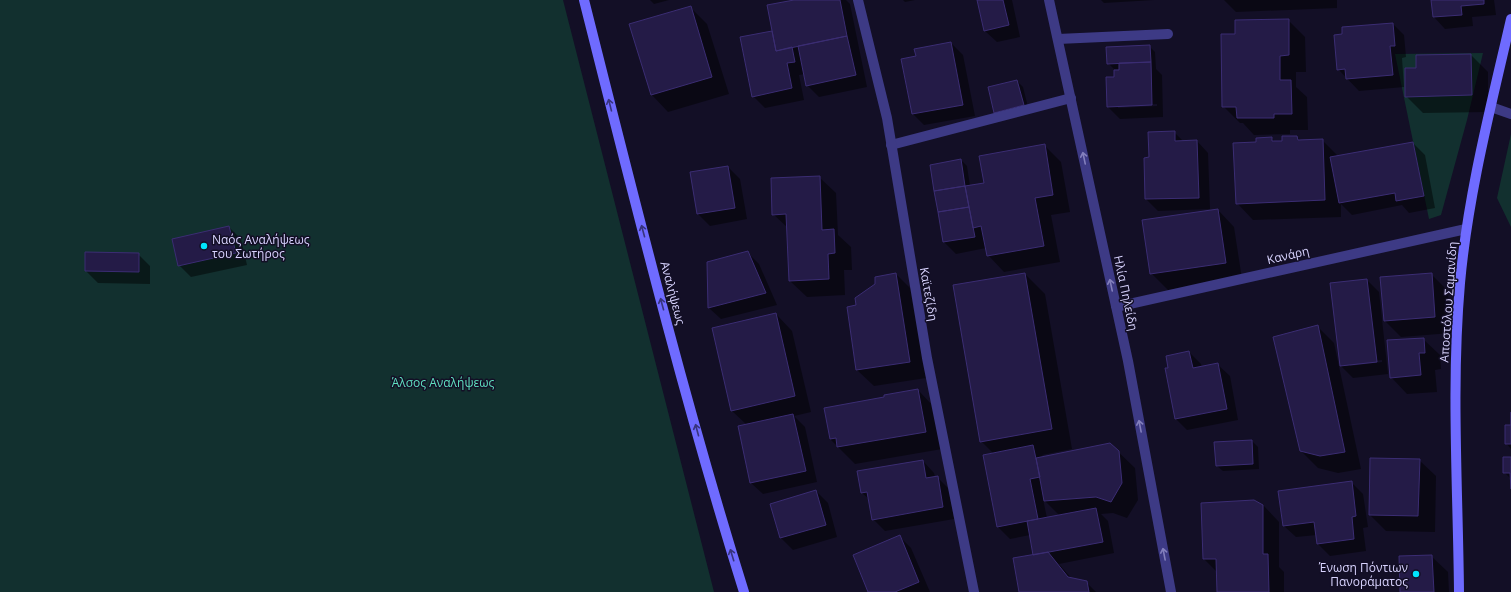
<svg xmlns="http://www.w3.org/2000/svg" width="1511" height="592" viewBox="0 0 1511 592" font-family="'Open Sans',sans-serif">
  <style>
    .green { fill: #12302f }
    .shadow { fill: #0007; fill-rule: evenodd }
    .building { fill: #241b47; stroke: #3b2d73 }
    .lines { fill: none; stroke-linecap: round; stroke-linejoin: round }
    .lane { stroke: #3d3a85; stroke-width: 10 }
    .street { stroke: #3d3a85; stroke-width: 10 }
    .secondary { stroke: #6f6bff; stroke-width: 10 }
    .oneway { stroke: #38347d }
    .oneway2 { stroke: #837fbc }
    .poi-dot { fill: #00e5ff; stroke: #130f26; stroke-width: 1.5 }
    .labels { text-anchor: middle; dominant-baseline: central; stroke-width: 3; stroke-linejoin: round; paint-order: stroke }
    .poi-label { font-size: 12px; fill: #d9d4ff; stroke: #130f26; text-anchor: start }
    .street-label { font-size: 12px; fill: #d9d4ff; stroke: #130f26 }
    .park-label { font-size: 12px; fill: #5fe0c0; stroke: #130f26 }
  </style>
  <rect width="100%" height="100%" fill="#130f26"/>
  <path class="green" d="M0,0H563L714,592H0Z
    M1483,53L1467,120L1441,215L1429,219L1395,54Z
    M1511,134V227L1497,198Z"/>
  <path class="shadow" d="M650,0H669L654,4Z
    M799,0H846L850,4L867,87L819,97L807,85L805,74L799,75L804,100L765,108L753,96L741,38L773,31Z
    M903,0H915L905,2Z
    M978,0H1012L1020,37L997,42L985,31Z
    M1101,0H1154L1104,3Z
    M1224,0H1337V8L1236,12Z
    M1432,0H1494L1496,15L1472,17L1473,26L1445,29L1434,17Z
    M690,7L707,24L729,94L668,112L652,95L630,25Z
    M1288,20L1305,37L1306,72H1296V87L1307,97L1308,130H1290V134L1254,135L1243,123H1240L1223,106L1236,35Z
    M1393,24L1404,35L1406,57L1402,58L1404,87L1359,91L1338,69Z
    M951,43L963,55L975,116L924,125L913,114L917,57Z
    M1149,46L1155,52L1156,69L1162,75L1163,117L1120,119L1108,107L1107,78H1115L1120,69H1114L1108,63ZM1157,104V106L1118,108V106Z
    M1471,55L1488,72V112L1423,113L1406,96L1417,69V56Z
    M1017,81L1023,87L1029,111L1001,118Z
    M1174,132L1184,142L1197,141L1208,153L1210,209L1158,211L1146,199L1145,159L1150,158Z
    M1297,137L1302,141L1322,140L1339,157L1413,143L1425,155L1435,208L1409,213L1402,205L1352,215L1341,204V217L1253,220L1237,203L1257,143L1272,138L1275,142H1284Z
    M1044,145L1061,162L1070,212L1051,215L1060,262L1004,272L988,255L986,248L956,254L944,242L961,160L967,166L970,186L985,184Z
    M728,167L740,179L747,219L710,226L698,214Z
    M819,177L836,193L838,235L851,247L852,270H844L845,295L807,297L790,281L788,228L773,214Z
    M1218,210L1234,227L1242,279L1168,290L1151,273Z
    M229,227L241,239L247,265L191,277L179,265Z
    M747,252L759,264L777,305L721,319L709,308L708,263Z
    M138,254L150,266V284L98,283L86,271Z
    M896,274L913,291L926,378L874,386L857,370L858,306Z
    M1025,274L1045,294L1072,449L1042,455L1045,458L1110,444L1135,468L1138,500L1127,518L1113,513L1101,514L1108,521L1114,553L1059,564L1072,579L1086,582L1096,592H1020L1035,555L1030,535L1010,539L998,527L984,455L993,453L981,441ZM1043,499L1060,516L1047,518Z
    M1431,274L1448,291L1451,333L1401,337L1384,320Z
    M1367,280L1379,292L1388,374L1353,378L1341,366ZM1382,360V362L1350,366V364Z
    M776,314L792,331L811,412L794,416L805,427L817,482L763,494L751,483L747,425L732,411Z
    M1317,326L1334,343L1361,469L1338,473L1318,468L1301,451Z
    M1423,339L1440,355L1441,369L1435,370L1437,392L1407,394L1391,377Z
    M1189,352L1201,364L1202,368L1218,365L1230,376L1238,420L1187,430L1175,418L1169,369Z
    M918,390L934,407L942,449L855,464L830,439L885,398Z
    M1511,426V449L1506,443Z
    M1252,441L1258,447L1259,469L1223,471L1217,466Z
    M1511,458V479L1504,472Z
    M1419,460L1436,476L1435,532L1386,531L1370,515Z
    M923,461L934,473L935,477H937L949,489L954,519L885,531L873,519L870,500L862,493Z
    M1351,482L1363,494L1368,527L1363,528L1366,551L1330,556L1318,544L1317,535L1296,537L1284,526Z
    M816,491L828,503L837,537L793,550L781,538L771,504Z
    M1202,504L1263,505L1279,522V567L1284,572V592H1218L1217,572L1204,559Z
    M899,536L911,548L930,592H870Z
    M1431,556L1448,572L1449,592H1401Z"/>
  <path class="building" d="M794,0H840L847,36L776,51L767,5Z
    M977,0H1003L1009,25L984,31Z
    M1431,0H1484V4L1461,6L1462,15L1433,17Z
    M691,6L712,77L651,95L629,24Z
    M1289,19V55L1280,56V80H1291L1292,114H1274V118H1237L1236,107H1222L1221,34H1235V20Z
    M1393,23L1395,46H1390L1393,75L1346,79L1345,69L1337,70L1334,35L1342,34V27Z
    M772,31L776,51L792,47L795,62L787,63L792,88L752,97L740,37Z
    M847,36L856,75L806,86L798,46Z
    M951,42L963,105L912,114L901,59L916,56L914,49Z
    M1150,45L1151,62L1107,64L1106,47Z
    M1471,54L1472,95L1405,97V68H1416V55Z
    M1151,62L1152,105L1107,107L1106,77H1114V70H1119V63Z
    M1017,80L1024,105L994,113L988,87Z
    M1175,131V141L1197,140L1199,198L1145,199L1144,158L1149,157L1148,132Z
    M1282,136H1297L1298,140L1323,139L1325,200L1236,204L1233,143L1256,142V138L1272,137V141H1282Z
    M1413,142L1424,196L1396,201L1395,193L1339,203L1330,157Z
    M1045,144L1053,195L1035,198L1044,246L987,256L981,226L973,228L965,186L984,183L979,156Z
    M961,159L965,186L934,191L930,165Z
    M728,166L735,208L697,214L690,172Z
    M820,176L822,230L834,229L835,253L828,254L829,279L789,281L786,214L772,215L771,178Z
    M965,186L969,207L938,212L934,191Z
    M969,207L975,237L943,242L938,212Z
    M1218,209L1226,263L1150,274L1142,220Z
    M229,226L236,253L178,266L172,239Z
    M748,251L766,293L708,308L707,262Z
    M85,252L139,253V272L85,271Z
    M896,273L910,362L856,370L847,307L856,305L855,298L875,284V277Z
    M1025,273L1052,429L980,442L953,285Z
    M1432,273L1435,317L1384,321L1380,277Z
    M1367,279L1377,362L1340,366L1330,283Z
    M776,313L795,396L731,411L712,328Z
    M1318,325L1345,452L1320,456L1300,451L1273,337Z
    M1424,338L1425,353H1419L1421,375L1390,378L1387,340Z
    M1189,351L1193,368L1218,363L1227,409L1175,419L1165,368H1168L1166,356Z
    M918,389L926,432L837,447L836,438L830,439L824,408L884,397V395Z
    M1511,412V444H1505V425H1511Z
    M793,414L806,471L750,483L738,426Z
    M1252,440L1253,464L1216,466L1214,442Z
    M1110,443L1119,451L1122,483L1111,502L1096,497L1044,501L1036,458Z
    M1033,445L1040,477L1030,479L1038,519L997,527L983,455Z
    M1503,457H1511V489L1510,473H1503Z
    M1370,458L1420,459L1418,516L1369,515Z
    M923,460L926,478L938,476L943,507L872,520L867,492L861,493L857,471Z
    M1352,481L1356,516L1352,517L1354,539L1317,544L1314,522L1283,526L1278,491Z
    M816,490L826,525L780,538L770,504Z
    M1254,500L1263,505V554H1268L1269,592H1217L1216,559H1203L1201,503Z
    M1096,508L1103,542L1033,555L1027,521Z
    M900,535L919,582L895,592H868L853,555Z
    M1048,552L1068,577L1087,581L1089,592H1019L1013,558Z
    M1432,555L1434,592H1400L1399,556Z"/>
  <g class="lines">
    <path class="lane" d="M1058,39L1168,34
      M891,145L1071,98"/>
    <path class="street" d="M858,0L887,118L927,358L974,592
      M1049,0L1128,361L1171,592
      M1491,107L1511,114
      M1116,307L1466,229"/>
    <path class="secondary" d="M584,0C634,198 683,397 744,592
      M1459,592C1458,489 1451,386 1460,283C1468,194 1491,106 1511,19"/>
  </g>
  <defs><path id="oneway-shaft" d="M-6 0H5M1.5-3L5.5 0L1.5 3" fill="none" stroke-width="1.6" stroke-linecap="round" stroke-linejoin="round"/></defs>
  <g class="oneway">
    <use href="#oneway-shaft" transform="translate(610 105) rotate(-104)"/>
    <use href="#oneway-shaft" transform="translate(643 231) rotate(-105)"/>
    <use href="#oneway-shaft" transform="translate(662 304) rotate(-105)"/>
    <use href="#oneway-shaft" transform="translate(697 430) rotate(-105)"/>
    <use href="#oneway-shaft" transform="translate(732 555) rotate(-107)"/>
  </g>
  <g class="oneway2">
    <use href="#oneway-shaft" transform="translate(1084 158) rotate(-102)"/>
    <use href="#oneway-shaft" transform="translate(1111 285) rotate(-102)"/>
    <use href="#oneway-shaft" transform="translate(1140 426) rotate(-101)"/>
    <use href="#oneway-shaft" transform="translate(1164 554) rotate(-101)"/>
  </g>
  <g class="poi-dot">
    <circle cx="204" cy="246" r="4"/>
    <circle cx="1416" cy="574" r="4"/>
  </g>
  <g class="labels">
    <g class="poi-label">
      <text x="212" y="239">Ναός Αναλήψεως<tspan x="212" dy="14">του Σωτήρος</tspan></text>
      <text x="1408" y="567" text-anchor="end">Ένωση Πόντιων<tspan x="1408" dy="14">Πανοράματος</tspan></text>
    </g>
    <g class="street-label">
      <text transform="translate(1288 255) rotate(-13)">Κανάρη</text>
      <text transform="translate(673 293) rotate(75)">Αναλήψεως</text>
      <text transform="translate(1126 293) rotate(78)">Ηλία Πηλείδη</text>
      <text transform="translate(929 294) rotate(80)">Καϊτεζίδη</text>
      <text transform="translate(1448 302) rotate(-86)">Αποστόλου Σαμανίδη</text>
    </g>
    <g class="park-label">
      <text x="443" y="382">Άλσος Αναλήψεως</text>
    </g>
  </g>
</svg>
